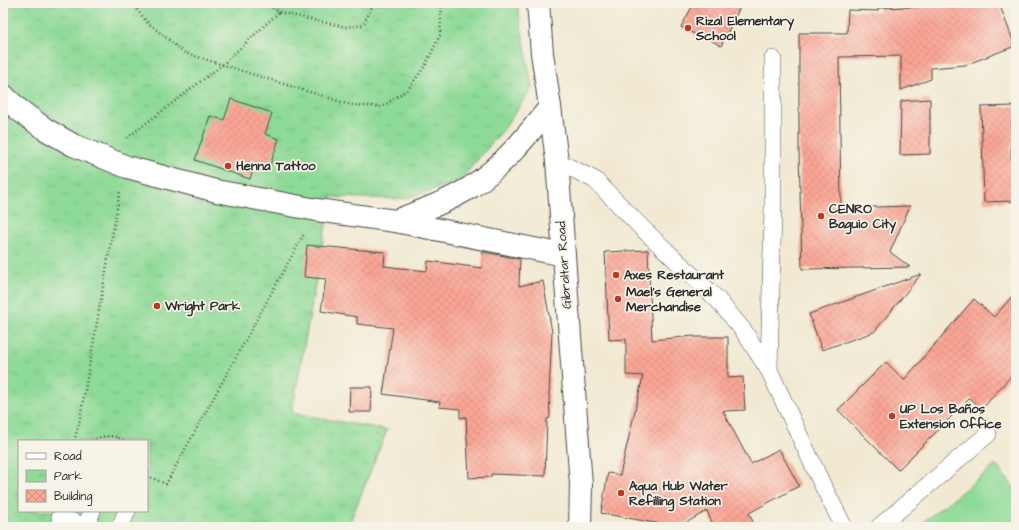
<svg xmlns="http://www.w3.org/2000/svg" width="1019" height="530" viewBox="0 0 1019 530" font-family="'Architects Daughter',sans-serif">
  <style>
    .park { fill: url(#park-tufts); stroke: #5c8261; fill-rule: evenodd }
    .pitch { fill: #8eda97; stroke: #5c8261 }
    .building { fill: url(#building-cross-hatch) }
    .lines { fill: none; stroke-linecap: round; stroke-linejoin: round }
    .lane-casing { stroke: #494844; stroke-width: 18 }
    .street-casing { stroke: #494844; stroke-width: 24 }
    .secondary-casing { stroke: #494844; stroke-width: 24 }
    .path { stroke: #494844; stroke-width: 2.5; stroke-dasharray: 1 3; stroke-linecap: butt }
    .lane { stroke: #fff; stroke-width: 17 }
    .street { stroke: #fff; stroke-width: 22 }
    .secondary { stroke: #fff; stroke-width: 22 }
    .poi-dot { fill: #c8321e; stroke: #f7f3e8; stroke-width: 1.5 }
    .labels { text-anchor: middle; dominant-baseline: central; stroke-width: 3.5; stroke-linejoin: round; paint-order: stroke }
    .poi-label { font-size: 13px; font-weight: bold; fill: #2b2b2b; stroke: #f7f3e8; text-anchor: start }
    .street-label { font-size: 13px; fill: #2b2b2b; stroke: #f7f3e8 }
  </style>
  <defs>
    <pattern id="park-tufts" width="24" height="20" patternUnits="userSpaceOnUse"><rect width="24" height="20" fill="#8eda97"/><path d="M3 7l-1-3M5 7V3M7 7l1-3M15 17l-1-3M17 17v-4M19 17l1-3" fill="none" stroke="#7bbb82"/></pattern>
    <pattern id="building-cross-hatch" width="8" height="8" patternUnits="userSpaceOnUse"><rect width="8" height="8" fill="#fba695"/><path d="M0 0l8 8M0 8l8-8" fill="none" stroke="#d78f81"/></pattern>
  </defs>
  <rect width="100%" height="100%" fill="#f7f3e8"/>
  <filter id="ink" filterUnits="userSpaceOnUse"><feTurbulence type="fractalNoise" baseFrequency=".025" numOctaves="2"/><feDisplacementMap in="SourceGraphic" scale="8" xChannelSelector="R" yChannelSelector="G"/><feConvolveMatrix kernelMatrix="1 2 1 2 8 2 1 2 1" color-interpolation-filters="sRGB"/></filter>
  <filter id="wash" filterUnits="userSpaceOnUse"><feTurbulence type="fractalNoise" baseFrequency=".012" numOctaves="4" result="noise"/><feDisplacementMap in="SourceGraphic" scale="16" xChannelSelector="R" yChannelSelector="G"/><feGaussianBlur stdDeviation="0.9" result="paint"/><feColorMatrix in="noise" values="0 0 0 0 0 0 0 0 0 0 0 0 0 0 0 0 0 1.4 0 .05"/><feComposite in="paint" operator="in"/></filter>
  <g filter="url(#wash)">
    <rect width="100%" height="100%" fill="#f1e9d2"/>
    <path class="park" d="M3,3H517L532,87L504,129L459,181L404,199L331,197L292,413L387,430L348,527H3ZM19,441H147V511H19Z"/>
    <path class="pitch" d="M996,465L1016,490V527H917Z"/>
    <g id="blocks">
      <path class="building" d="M694,3H742L721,46L705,37L704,39L681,27Z
        M940,3H999L1015,46L965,65L931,68V79L901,90V56L839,57L841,208L910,206L890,252L910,267L802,269L799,150V33H847L848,10L878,11V8L941,6Z
        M231,99L272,113L265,134L279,139L269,168L255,163L250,179L195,160L210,116L224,120Z
        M930,99V154L900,155L901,101Z
        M1016,106V147H1011L1013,201L984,202L981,107Z
        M307,245L385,252L384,266L427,271L428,261L482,268L483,252L520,259L519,286L543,281L552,332L549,394L550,418L547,419L545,476L491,474V477L469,478L466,417L460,418V409L439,407L440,402L383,394L393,328L357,324V317L321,311L326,279L304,277Z
        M648,250L652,340L694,336V337H728V378L743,377L745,410L723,411L751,464L779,449L799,486L749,513L755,527H714L707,511L678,527H667L666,525L601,513L608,473L620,475L643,376L626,375V339L609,340L605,252Z
        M921,274L874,332L822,350L809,314Z
        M1016,292V370L982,409L970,398L898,470L838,410L886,362L904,380L974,299L994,317Z
        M350,387H372L371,412H349Z"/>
    </g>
  </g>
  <g filter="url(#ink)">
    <use href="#blocks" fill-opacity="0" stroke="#494844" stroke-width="1"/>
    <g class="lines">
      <defs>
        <path id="lane" d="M557,161L595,180L641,227L717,299L743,330L769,370L822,484L844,527
          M769,370L773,207V59
          M60,517L86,527
          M86,527L92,511
          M120,527L127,511
          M879,527L988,434"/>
        <path id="street" d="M3,95L19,110L45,129L73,145L127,167L216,191L317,210L395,221L564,255
          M395,221C421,211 447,202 471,187C503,166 527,136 550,107"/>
        <path id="secondary" d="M538,3L542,53L550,107L557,161L581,485L580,527"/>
      </defs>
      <use href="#lane" class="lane-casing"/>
      <use href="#street" class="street-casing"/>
      <use href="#secondary" class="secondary-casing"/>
      <path class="path" d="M132,3L147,22L185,53L351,105L382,107L408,89L425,66L440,35L442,3
        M266,3L279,12L313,20L346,27L363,25L374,3
        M127,138L222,65L279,12
        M74,441L79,424L120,191
        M92,441C102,435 114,434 125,441
        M147,476L166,484L304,234"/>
      <use href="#lane" class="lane"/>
      <use href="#street" class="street"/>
      <use href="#secondary" class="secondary"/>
    </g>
  </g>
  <g class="poi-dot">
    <circle cx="688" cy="28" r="4"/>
    <circle cx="228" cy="166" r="4"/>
    <circle cx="821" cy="216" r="4"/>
    <circle cx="616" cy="275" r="4"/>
    <circle cx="618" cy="299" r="4"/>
    <circle cx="157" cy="306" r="4"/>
    <circle cx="892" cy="416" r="4"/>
    <circle cx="621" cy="493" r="4"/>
  </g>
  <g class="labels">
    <g class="poi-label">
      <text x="696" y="21">Rizal Elementary<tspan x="696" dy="15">School</tspan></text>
      <text x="236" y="166">Henna Tattoo</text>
      <text x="829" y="209">CENRO<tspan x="829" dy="15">Baguio City</tspan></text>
      <text x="624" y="275">Axes Restaurant</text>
      <text x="626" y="292">Mael's General<tspan x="626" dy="15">Merchandise</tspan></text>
      <text x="165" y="306">Wright Park</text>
      <text x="900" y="409">UP Los Baños<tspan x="900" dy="15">Extension Office</tspan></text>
      <text x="629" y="486">Aqua Hub Water<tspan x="629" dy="15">Refilling Station</tspan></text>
    </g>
    <g class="street-label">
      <text transform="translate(564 265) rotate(-94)">Gibraltar Road</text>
    </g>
  </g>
  <rect width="1019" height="530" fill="none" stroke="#f7f3e8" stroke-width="16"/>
  <rect x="18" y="440" width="130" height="72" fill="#f7f3e8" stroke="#a5a39c"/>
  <rect x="26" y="453" width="20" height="6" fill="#ffffff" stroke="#a5a39c"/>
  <text x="54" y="460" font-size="12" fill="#2b2b2b">Road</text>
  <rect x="26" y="470" width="20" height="12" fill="url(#park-tufts)" stroke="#a5a39c"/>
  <text x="54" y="480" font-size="12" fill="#2b2b2b">Park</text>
  <rect x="26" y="490" width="20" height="12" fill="url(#building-cross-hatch)" stroke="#a5a39c"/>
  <text x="54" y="500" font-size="12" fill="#2b2b2b">Building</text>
</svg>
